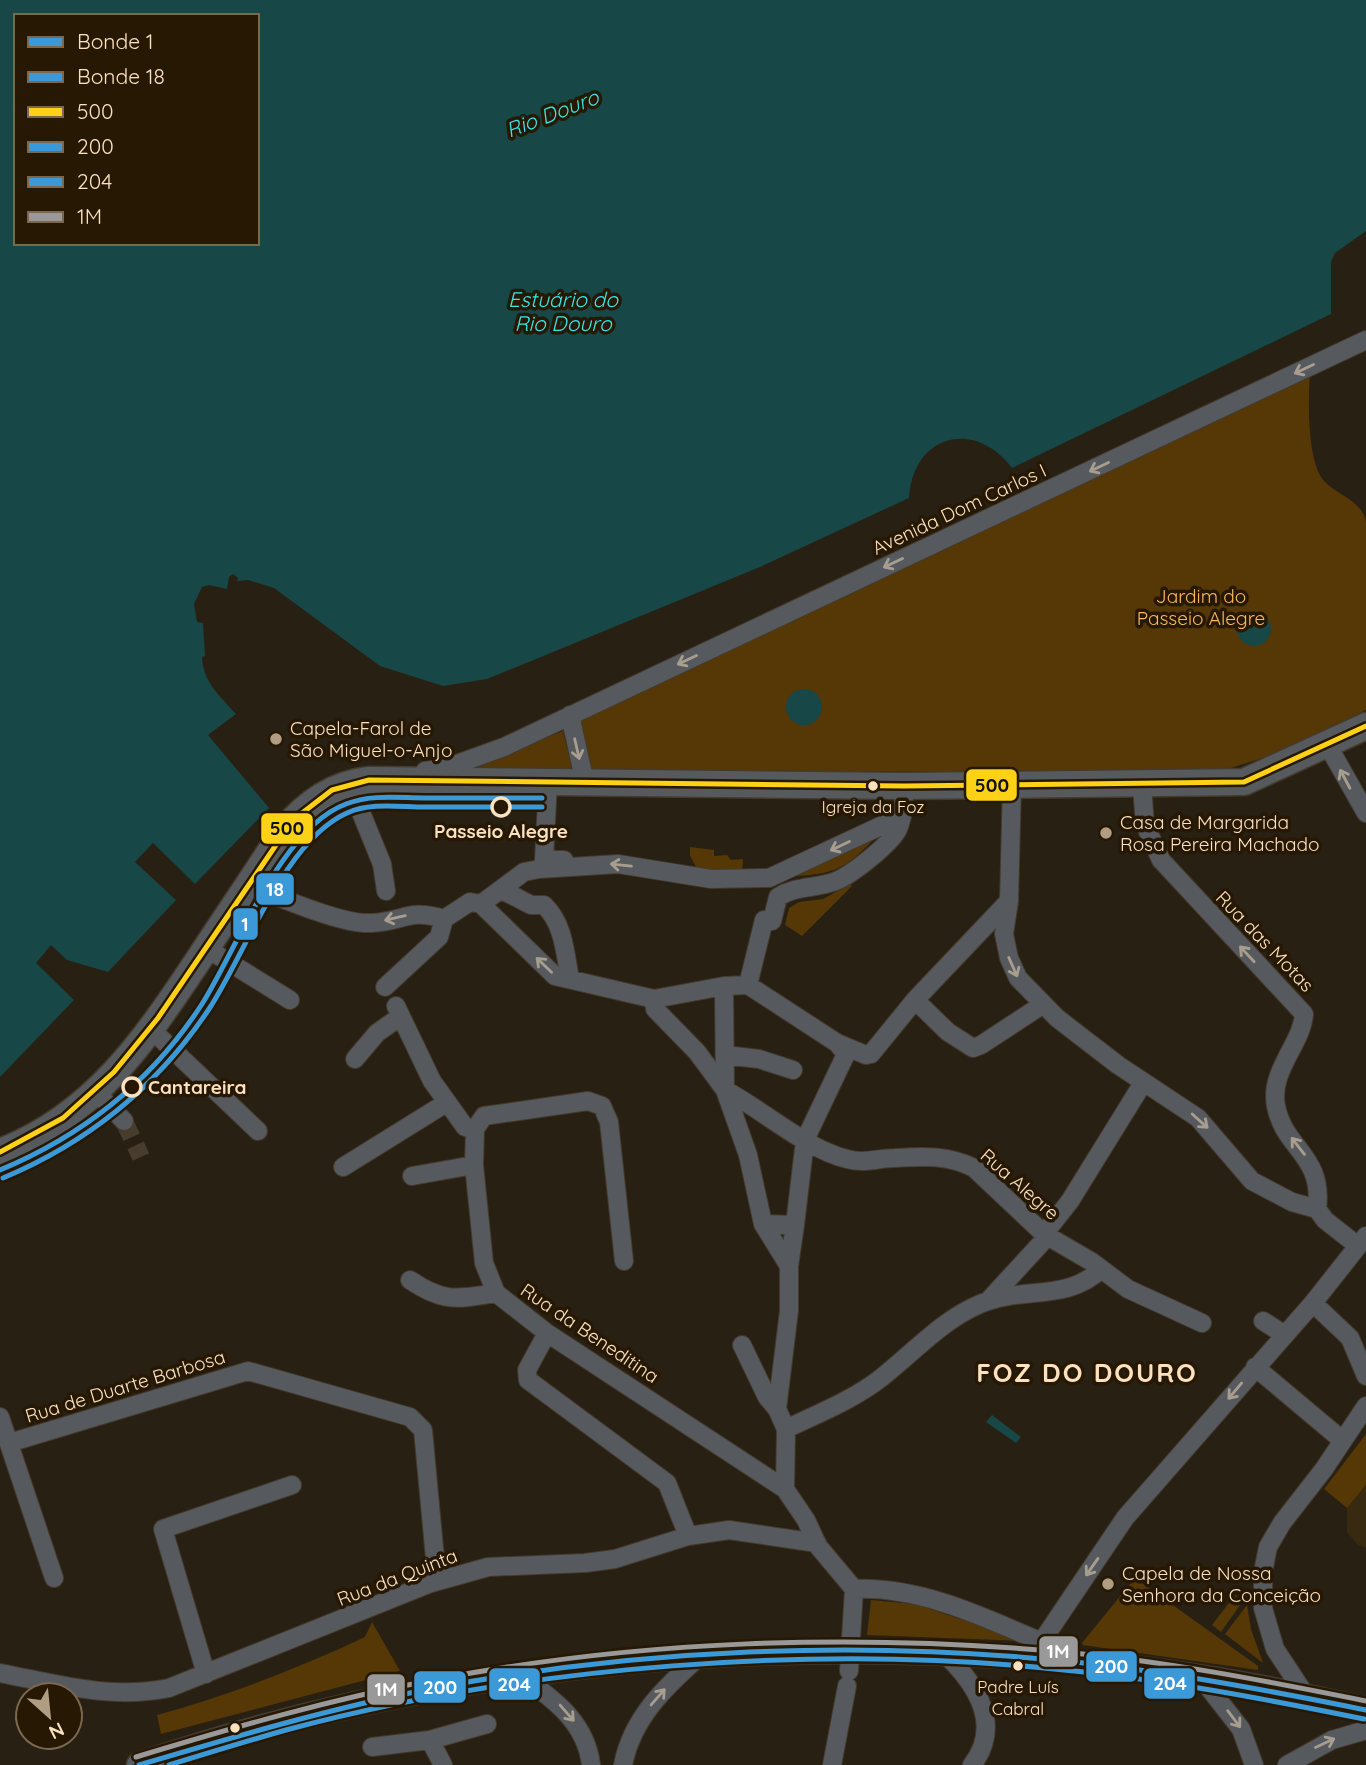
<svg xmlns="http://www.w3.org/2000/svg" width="1366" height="1765" viewBox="0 0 1366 1765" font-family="Quicksand,sans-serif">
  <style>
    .built { fill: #382911 }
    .green { fill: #553805 }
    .water { fill: #174746; fill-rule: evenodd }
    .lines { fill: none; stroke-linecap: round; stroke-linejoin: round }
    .street-tunnel { stroke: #483d2d; stroke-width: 18; stroke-dasharray: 18 9; stroke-linecap: butt }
    .street-casing { stroke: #443a2d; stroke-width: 20 }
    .secondary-casing { stroke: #443a2d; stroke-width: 27 }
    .primary-casing { stroke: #443a2d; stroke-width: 29 }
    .street { stroke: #565a5f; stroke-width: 18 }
    .secondary { stroke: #575c60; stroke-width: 24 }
    .primary { stroke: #575a5c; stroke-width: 26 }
    .bus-1-casing { stroke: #261803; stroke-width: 10 }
    .bus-2-casing { stroke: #261803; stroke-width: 10 }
    .bus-3-casing { stroke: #261803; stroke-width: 10 }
    .bus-4-casing { stroke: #261803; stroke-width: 10 }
    .bus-1 { stroke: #fcd116; stroke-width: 5 }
    .bus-2 { stroke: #3c99d7; stroke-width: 5 }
    .bus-3 { stroke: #3c99d7; stroke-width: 5 }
    .bus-4 { stroke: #999; stroke-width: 5 }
    .tram-1-casing { stroke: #261803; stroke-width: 10 }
    .tram-2-casing { stroke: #261803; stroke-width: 10 }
    .tram-1 { stroke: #3c99d7; stroke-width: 5 }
    .tram-2 { stroke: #3c99d7; stroke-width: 5 }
    .oneway { stroke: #a89e8f }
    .poi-dot { fill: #b19d83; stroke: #261803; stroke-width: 2.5 }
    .bus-dot { fill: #fbe1bf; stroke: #261803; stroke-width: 2.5 }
    .stop-dot { fill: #261803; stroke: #fbe1bf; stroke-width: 3.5 }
    .labels { text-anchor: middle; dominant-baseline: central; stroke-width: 7; stroke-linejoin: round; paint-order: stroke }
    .bus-label { font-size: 17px; fill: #fbe1bf; stroke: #261803 }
    .street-label { font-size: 19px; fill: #fbe1bf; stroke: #261803 }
    .park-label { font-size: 19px; fill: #fcba5b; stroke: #261803 }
    .poi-label { font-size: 19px; fill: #fbe1bf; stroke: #261803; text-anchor: start }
    .stop-label { font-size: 19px; font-weight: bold; fill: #fbe1bf; stroke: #261803 }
    .water-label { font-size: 21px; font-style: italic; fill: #37e7e6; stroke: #261803 }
    .district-label { font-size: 26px; font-weight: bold; letter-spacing: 2px; fill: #fbe1bf; stroke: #261803 }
    .line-badge { stroke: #261803; stroke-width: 2.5 }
    .badge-label { font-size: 19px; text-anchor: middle; font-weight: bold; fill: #fff }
    .pale-badge-label { font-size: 19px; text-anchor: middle; font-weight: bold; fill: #111 }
  </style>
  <rect width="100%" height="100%" fill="#282013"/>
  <path class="built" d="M1366,1485V1548L1358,1545L1347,1532V1508Z"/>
  <path class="green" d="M1310,375C1308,400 1307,462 1324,481C1337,495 1361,500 1366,521V710L1272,755L1215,773L585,770L575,722Z
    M563,731L573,772L466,769Z
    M880,833C848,865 841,874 795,876Z
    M690,847L714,850V856L727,855L731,860L743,859L742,872H699L690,856Z
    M850,884L852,886L802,936L785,925L789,908L799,902L823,899Z
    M1366,1434V1485L1347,1508L1324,1489Z
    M1135,1578L1258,1666V1670L1083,1645L1082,1643Z
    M1235,1595L1243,1601L1221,1632L1212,1625Z
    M871,1600L915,1604L1026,1641L867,1635Z
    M1247,1605L1251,1629L1263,1663L1225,1634Z
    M372,1622L400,1671L161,1734L157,1715C227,1696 299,1668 365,1637Z"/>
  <path class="water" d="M0,0H1366V231L1335,253L1331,262V314L1012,468C974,418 913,435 909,498L760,567L487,679L443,686L380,666L274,588L248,580L237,581L238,578L233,574L229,577L227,589L209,585L202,587L194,604L197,622L203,623L205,656L202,657C203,682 220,696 236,714L208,735L269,808L195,884L153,843L135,862L176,900L108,972L67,960L51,945L36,963L74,1000L0,1077ZM16,16H257V243H16Z
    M1237 629a17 17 0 1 1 34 0a17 17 0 1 1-34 0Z
    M786 707a18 18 0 1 1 36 0a18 18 0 1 1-36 0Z
    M992,1415L1021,1437L1016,1443L986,1422Z"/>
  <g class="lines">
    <path class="street-tunnel" d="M124,1121L141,1157"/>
    <defs>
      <path id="street" d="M570,715L585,783
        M1327,744L1366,813
        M425,771L446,768L504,747L1366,340
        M548,782L544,860H564
        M349,783L382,864L386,891
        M1012,784L1009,901L1004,934L1009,958L1018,978L1057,1018L1118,1065L1198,1118L1252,1181L1292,1202L1317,1209
        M1142,786L1145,825L1161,860L1304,1014C1302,1044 1269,1071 1276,1106C1284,1149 1324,1155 1317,1209
        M247,885C277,896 342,925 371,923C403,922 408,908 444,919L470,902L481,904L555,976L654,999L724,986L748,985L837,1043L866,1055L871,1054L915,1000L1009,901
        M502,890L531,905H544C564,924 565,953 570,979
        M481,904L524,872L539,869L618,864L711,879L769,878L902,816
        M772,921L778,897C797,885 816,889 836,881C851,875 891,844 898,829C904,815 904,800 904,786
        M206,948L290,1000
        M748,985L764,920
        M724,986L725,1090
        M385,987L439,937L444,919
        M654,999L655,1009L697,1052L725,1090L748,1155L763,1224L789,1266V1311L777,1409L786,1429L785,1489L806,1520L818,1546L854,1589C918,1586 982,1616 1039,1641
        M915,1000L948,1032L973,1048L981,1045L1042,1005
        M396,1006L432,1081L465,1127L475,1129
        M152,1030L258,1131
        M725,1055L759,1059L793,1070
        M355,1059L377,1033L401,1016
        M725,1090C763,1110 806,1149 847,1159C864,1164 878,1158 895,1158C923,1156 949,1155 974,1168L1044,1234L1092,1262L1128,1289L1202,1323
        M97,1093L124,1121
        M343,1167L446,1103
        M412,1176L474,1165
        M1317,1209L1325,1220L1358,1246
        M763,1224L795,1225L789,1266
        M795,1225L805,1140L846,1054L837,1043
        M1044,1234L1070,1201L1143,1083
        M624,1261L609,1122L602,1106L588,1101L484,1116L475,1129L474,1165L484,1263L496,1293L547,1333L785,1489
        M410,1280C444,1303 457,1299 496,1293
        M988,1301L1047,1237
        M1313,1303L1350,1338L1366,1376
        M1263,1321L1285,1335
        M547,1333L527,1370L528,1380L667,1483L688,1536
        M742,1345L767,1397L777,1409
        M1255,1367L1342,1440
        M0,1417L54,1578
        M786,1429C817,1414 853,1400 881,1378C913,1353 942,1320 980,1304C1021,1286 1068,1302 1101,1269
        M9,1443L248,1371L410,1417L423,1430L436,1569L431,1583
        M1036,1650L1125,1518L1313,1303L1366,1236
        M946,1655C976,1684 1003,1725 972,1765
        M849,1671L854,1589
        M0,1673C58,1684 110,1700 169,1688L431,1583L488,1567L585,1563L615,1559L688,1536L729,1530L817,1543
        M206,1674L163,1529L292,1485
        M522,1676C554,1700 586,1722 591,1765
        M1202,1679L1241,1729L1254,1765
        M1306,1696L1275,1649L1263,1608V1572L1268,1547L1282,1523L1324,1469L1366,1406
        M430,1740L443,1765
        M372,1747L430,1740L487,1724
        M623,1765C632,1718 665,1687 700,1656
        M832,1765L847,1686
        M1287,1765L1332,1740L1366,1730"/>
      <path id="secondary" d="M139,1765C520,1634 974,1616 1366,1710"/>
      <path id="primary" d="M0,1152C94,1116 145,1040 199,959C227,916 257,873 284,830C307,803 333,784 369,780L904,786L1244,782L1366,726"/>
    </defs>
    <use href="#street" class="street-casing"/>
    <use href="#secondary" class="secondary-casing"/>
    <use href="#primary" class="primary-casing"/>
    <use href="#street" class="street"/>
    <use href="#secondary" class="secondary"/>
    <use href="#primary" class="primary"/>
    <defs>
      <path id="bus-1" d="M0,1152L63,1118L114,1072L158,1018L293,820L332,790L369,780L904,786L1244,782L1366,726"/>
      <path id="bus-2" d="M139,1765C237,1736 335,1707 435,1688C640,1649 857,1640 1064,1661C1166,1671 1266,1690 1366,1710"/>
      <path id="bus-3" d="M169,1765C208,1753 247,1741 286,1730C525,1666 818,1643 1064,1670C1166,1680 1265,1699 1364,1719"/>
      <path id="bus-4" d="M136,1757C235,1727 332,1699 433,1680C639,1640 855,1633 1063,1652C1165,1661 1266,1681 1366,1701"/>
    </defs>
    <use href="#bus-1" class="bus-1-casing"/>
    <use href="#bus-2" class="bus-2-casing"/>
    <use href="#bus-3" class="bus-3-casing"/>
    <use href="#bus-4" class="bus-4-casing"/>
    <use href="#bus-1" class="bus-1"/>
    <use href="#bus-2" class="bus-2"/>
    <use href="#bus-3" class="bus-3"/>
    <use href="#bus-4" class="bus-4"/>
    <defs>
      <path id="tram-1" d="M0,1170C84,1135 152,1081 202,1004C238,947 281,828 346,804C371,794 399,798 425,798C464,798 503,798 542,798"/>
      <path id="tram-2" d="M3,1178C89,1142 157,1087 209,1009C246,953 284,841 347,813C370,802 400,807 425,807C464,807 503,807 542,807"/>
    </defs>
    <use href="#tram-1" class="tram-1-casing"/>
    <use href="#tram-2" class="tram-2-casing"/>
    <use href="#tram-1" class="tram-1"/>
    <use href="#tram-2" class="tram-2"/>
  </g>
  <defs><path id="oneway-shaft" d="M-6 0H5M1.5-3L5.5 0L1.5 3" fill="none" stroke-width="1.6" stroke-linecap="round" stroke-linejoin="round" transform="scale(1.75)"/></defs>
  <g class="oneway">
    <use href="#oneway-shaft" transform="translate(1304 369) rotate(155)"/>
    <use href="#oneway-shaft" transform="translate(1099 467) rotate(155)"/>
    <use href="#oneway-shaft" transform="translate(893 563) rotate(155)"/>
    <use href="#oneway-shaft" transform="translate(687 660) rotate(155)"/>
    <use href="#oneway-shaft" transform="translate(577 749) rotate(77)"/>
    <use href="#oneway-shaft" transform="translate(1345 779) rotate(-118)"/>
    <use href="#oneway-shaft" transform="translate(840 846) rotate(154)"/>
    <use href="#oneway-shaft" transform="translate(621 865) rotate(-174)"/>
    <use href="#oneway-shaft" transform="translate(395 918) rotate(167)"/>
    <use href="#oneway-shaft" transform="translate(1247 954) rotate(-133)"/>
    <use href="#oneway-shaft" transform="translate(544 965) rotate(-136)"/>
    <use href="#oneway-shaft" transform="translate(1013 967) rotate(66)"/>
    <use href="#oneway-shaft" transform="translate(1200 1121) rotate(42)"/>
    <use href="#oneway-shaft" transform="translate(1298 1146) rotate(-128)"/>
    <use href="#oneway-shaft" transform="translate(1235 1391) rotate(130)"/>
    <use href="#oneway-shaft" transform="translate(1092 1567) rotate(125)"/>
    <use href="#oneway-shaft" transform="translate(658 1697) rotate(-49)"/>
    <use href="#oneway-shaft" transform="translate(567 1713) rotate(49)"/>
    <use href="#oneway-shaft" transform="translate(1234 1719) rotate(53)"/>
    <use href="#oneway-shaft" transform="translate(1325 1743) rotate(-25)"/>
  </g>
  <g class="poi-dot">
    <circle cx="276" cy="739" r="7"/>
    <circle cx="1106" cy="833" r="7"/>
    <circle cx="1108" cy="1584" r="7"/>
  </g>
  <g class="bus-dot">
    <circle cx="873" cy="786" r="6"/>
    <circle cx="1018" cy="1666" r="6"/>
    <circle cx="235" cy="1728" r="6"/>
  </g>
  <g class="stop-dot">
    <circle cx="501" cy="807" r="9"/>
    <circle cx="132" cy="1087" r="9"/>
  </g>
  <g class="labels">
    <g class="bus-label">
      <text x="873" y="806">Igreja da Foz</text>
      <text x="1018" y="1686">Padre Luís<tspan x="1018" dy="22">Cabral</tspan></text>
    </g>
    <g class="street-label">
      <text transform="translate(959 509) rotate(-25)">Avenida Dom Carlos I</text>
      <text transform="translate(1265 941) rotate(46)">Rua das Motas</text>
      <text transform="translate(1020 1184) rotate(41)">Rua Alegre</text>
      <text transform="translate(590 1333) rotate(34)">Rua da Beneditina</text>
      <text transform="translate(125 1386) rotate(-17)">Rua de Duarte Barbosa</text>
      <text transform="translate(397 1577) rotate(-21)">Rua da Quinta</text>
    </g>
    <g class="park-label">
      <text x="1201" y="596">Jardim do<tspan x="1201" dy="22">Passeio Alegre</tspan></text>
    </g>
    <g class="poi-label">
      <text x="290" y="728">Capela-Farol de<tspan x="290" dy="22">São Miguel-o-Anjo</tspan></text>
      <text x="1120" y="822">Casa de Margarida<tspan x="1120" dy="22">Rosa Pereira Machado</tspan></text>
      <text x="1122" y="1573">Capela de Nossa<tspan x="1122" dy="22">Senhora da Conceição</tspan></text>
    </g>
    <g class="stop-label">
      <text x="501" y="831">Passeio Alegre</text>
      <text x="148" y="1087" text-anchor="start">Cantareira</text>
    </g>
    <g class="water-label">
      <text transform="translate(552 113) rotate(-21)">Rio Douro</text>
      <text x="563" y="299">Estuário do<tspan x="563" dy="24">Rio Douro</tspan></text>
    </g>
    <g class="district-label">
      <text x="1087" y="1372">FOZ DO DOURO</text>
    </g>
  </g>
  <g class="line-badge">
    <rect x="965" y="768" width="53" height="34" rx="7" fill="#fcd116"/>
    <rect x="260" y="812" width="54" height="33" rx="7" fill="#fcd116"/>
    <rect x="255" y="872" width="40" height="34" rx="7" fill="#3c99d7"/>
    <rect x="232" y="907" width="27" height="34" rx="7" fill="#3c99d7"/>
    <rect x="1038" y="1635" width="41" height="33" rx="7" fill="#999"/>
    <rect x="1085" y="1650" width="53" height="33" rx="7" fill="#3c99d7"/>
    <rect x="1143" y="1667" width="53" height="33" rx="7" fill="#3c99d7"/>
    <rect x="488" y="1667" width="53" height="34" rx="7" fill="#3c99d7"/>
    <rect x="413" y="1670" width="54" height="34" rx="7" fill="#3c99d7"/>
    <rect x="366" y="1673" width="40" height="33" rx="7" fill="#999"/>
  </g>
  <g class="badge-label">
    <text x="275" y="896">18</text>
    <text x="245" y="931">1</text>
    <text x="1058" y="1658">1M</text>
    <text x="1111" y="1673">200</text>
    <text x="1170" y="1690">204</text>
    <text x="514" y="1691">204</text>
    <text x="440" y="1694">200</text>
    <text x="386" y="1696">1M</text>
  </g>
  <g class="pale-badge-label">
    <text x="992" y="792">500</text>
    <text x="287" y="835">500</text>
  </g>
  <rect x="14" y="14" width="245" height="231" fill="#261803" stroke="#7b684e" stroke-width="2"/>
  <rect x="28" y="37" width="35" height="10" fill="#3c99d7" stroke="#7b684e" stroke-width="2"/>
  <text x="77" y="49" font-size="21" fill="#fbe1bf">Bonde 1</text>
  <rect x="28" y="72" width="35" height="10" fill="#3c99d7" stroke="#7b684e" stroke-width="2"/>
  <text x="77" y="84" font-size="21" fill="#fbe1bf">Bonde 18</text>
  <rect x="28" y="107" width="35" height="10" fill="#fcd116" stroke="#7b684e" stroke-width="2"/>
  <text x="77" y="119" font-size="21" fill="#fbe1bf">500</text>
  <rect x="28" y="142" width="35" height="10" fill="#3c99d7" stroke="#7b684e" stroke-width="2"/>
  <text x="77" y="154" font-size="21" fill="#fbe1bf">200</text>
  <rect x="28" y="177" width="35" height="10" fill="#3c99d7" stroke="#7b684e" stroke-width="2"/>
  <text x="77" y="189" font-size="21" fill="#fbe1bf">204</text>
  <rect x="28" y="212" width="35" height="10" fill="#999999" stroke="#7b684e" stroke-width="2"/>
  <text x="77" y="224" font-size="21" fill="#fbe1bf">1M</text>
  <g transform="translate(49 1716) rotate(153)"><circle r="33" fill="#261803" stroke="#7b684e" stroke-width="2"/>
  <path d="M0-5L12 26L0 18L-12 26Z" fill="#b19d83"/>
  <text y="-10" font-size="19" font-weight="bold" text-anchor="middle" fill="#fbe1bf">N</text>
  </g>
</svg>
